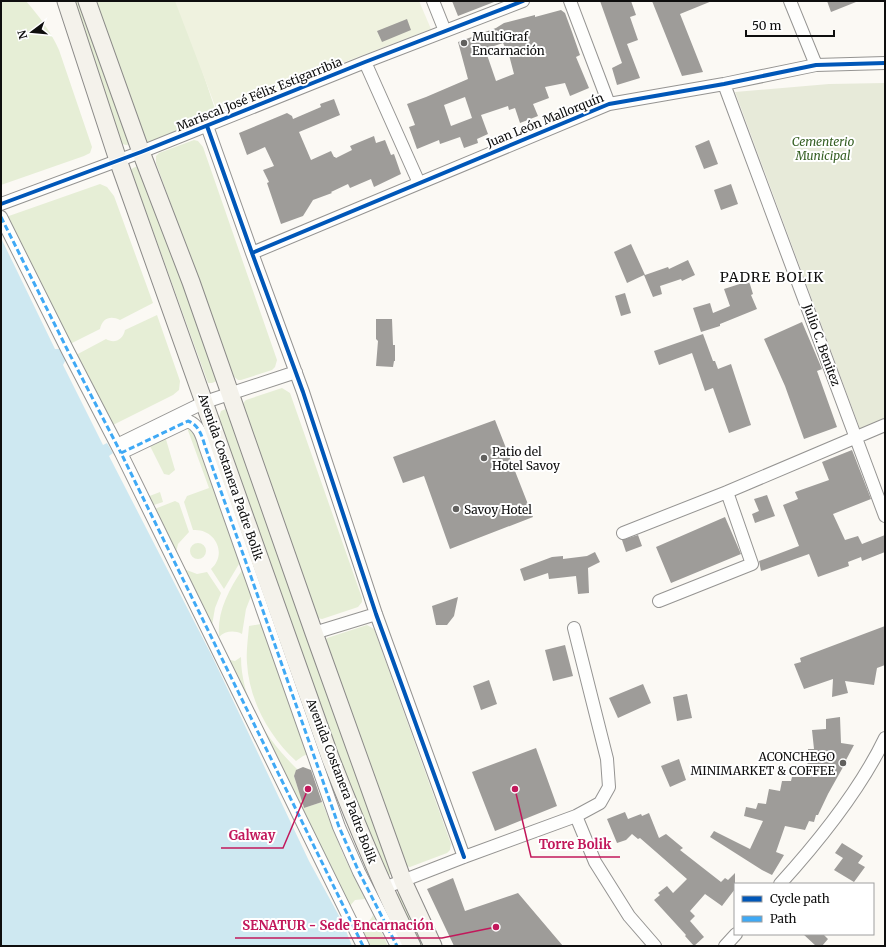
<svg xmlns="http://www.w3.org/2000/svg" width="886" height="947" viewBox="0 0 886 947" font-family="Merriweather,serif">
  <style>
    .green { fill: #e6eed6 }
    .cemetery { fill: #e7ead9 }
    .pitch { fill: #eff2df }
    .water { fill: #cee8f1 }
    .building { fill: #9e9c99; fill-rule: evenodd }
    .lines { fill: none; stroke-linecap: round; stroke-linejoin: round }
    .street-casing { stroke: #959492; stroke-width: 14 }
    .secondary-casing { stroke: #8b8a88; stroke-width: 19 }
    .street { stroke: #fefefd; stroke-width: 12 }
    .secondary { stroke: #f4f2eb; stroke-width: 17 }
    .quiet { stroke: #3fa9f5; stroke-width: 3; stroke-dasharray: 6 3; stroke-linecap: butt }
    .cycleway-casing { stroke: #fff; stroke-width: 6 }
    .cycleway { stroke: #0057b8; stroke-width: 4 }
    .poi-dot { fill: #61605e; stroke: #fff; stroke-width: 1.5 }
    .labels { text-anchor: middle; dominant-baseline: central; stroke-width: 4; stroke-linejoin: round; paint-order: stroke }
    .poi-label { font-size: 12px; fill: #0e0e0e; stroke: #fff; text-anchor: start }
    .street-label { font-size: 12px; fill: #0e0e0e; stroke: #fff }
    .park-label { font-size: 12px; font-style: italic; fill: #366024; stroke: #fff }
    .quarter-label { font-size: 14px; letter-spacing: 1px; fill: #0e0e0e; stroke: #fff }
    .leader { fill: none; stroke: #c2185b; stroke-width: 1.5 }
    .callout-dot { fill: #c2185b; stroke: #fff; stroke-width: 1.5 }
    .callout-label { font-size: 13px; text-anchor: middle; font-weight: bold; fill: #c2185b; stroke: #fff; stroke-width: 4; stroke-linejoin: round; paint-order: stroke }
  </style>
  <rect width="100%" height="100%" fill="#fbf9f4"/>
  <path class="green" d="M1,1H26C39,16 51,32 59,50L92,147L90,153L84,156L1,185Z
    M72,1H83L131,144L126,145L122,144Z
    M87,1H179L219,121L141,152Z
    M194,140L198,141L203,147L277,360L275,367L272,370L241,380H238L233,376L156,163V156L159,153Z
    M138,166L219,380L212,383H208L131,170L133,168Z
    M100,184L107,187L114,196L153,303L120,320C111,315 102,318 100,329L70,344L6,217Z
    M157,315L180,381L179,390L173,395L111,426L76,355L106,339C114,344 123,340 125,330Z
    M282,388L290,393L362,598V602L358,607L322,619L317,618L243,407L244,402L246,400Z
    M228,408L394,874L387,875L362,823L255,521L219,417L221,411Z
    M186,425H191L242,559L224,589L211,569C228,554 215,528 193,530L184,502L187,496L209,488Z
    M165,436L175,470L169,475L164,474L149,444Z
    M160,492L163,502L151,506L147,497Z
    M175,501L179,503L189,532L178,544L176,553L152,510Z
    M190 551a8 8 0 1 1 16 0a8 8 0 1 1-16 0Z
    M184,569L197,574L207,572L221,593L215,608L211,631Z
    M242,570L251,596L246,609L242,634C234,630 225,631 219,637C217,612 228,591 242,570Z
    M261,624L308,754L303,756L296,761C269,736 249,700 247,663C246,651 248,639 249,626Z
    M367,625L374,629L451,844L450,850L447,853L410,867L405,866L325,641L327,638Z
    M241,657C241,701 267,740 297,769L294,776L304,808L322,802L343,854L365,899L355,900L349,907L227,663L230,660L235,661Z
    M400,891L429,946H419L396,895Z
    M373,915L388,946H366L356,923C364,925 369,923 373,915Z"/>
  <path class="cemetery" d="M885,83V419L860,429L735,92L829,84Z"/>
  <path class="pitch" d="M175,1H419L431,29L217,111Z"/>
  <path class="water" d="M1,238L55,349H62L66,359L63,365L103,445L107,443L113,453L109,456L212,656L309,861L343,923L352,946H1Z"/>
  <path class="building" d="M452,1H494V2L458,16Z
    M600,1H631L636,15L630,17L638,40L627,44L640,78L617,85L612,68L622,63Z
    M652,1H712L680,14L703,72L682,76Z
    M827,1H856V2L831,12Z
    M561,10L565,13L572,32L580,55L576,57L589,88L570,96L565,83L545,87L549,98L533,104L538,116L520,123L515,108L509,110L508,106L481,115L488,134L477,139L478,143L464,148L460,137L440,144L439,140L417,149L409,127L415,125L407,104L426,97L468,79L458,42L496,28L504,23L535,15V17ZM503,43L509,55L514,74L496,81L485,49ZM465,97L472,118L451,126L444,105Z
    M407,19L411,30L382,42L377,31Z
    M334,99L340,115L299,132L311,160L331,151L334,157H335L336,158L352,150L350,146L374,136L376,143L385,140L391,155L394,154L401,174L374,187L371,179L350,188L348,184L331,192L332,193L313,200L303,216L281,224L267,183L269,182L263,170L274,166L265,147L247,155L239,133L287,113L292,116L293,119L321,107L320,104Z
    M709,140L718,164L704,169L695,146Z
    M731,184L738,204L721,210L714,190Z
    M631,244L645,275L668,267L669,269L688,260L695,275L682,281L681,279L660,286L662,294L653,297L644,275L627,283L614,252Z
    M749,281L753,294L751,295L757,309L720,324V326L701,332L693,308L710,303L713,313L730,306L724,289Z
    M625,293L631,313L621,316L615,296Z
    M376,319H392L393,345H395V361H394L393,367L376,366L378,341L376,339Z
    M802,322L822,369L817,371L837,427L804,439L785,386L764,339Z
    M703,334L713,361H715L718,369L731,364L751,425L729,433L713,388L705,391L692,353L659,365L654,351Z
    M495,420L533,517L450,549L424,476L403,483L393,457Z
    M852,450L871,499L833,514L845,540L858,536L862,544L885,535V552L862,561L861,557L848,562L849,566L818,577L809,554L761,571L759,561L799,546L783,505L798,499L795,492L829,480L822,462Z
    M767,495L775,516L755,523L752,514L759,511L754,499Z
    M725,517L741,554L671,583L656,547Z
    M638,535L642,546L626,552L622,540Z
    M595,552L600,562L588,568L589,593L578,594L576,576L549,579L548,573L524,581L520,569L552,557L563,556V559L587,556Z
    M458,597L454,616L447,625H436L432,606Z
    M885,626V665L877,668L874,685L845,681L848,693L832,697L833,679L804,689L794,664L801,662L800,658Z
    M565,645L573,676L553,681L545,650Z
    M489,680L497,704L481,710L473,686Z
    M643,684L651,703L618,718L609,698Z
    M687,694L692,718L677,721L673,697Z
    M840,717L841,743L854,745L846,760H847L828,794L818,815H816L814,822L809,821L805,830L785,826L776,852L784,855L772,875L762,870L710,837L714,831L750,849L763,821L744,816L746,807L756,809L758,803L766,804L769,789L780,791L782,781H791L792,777H807L808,749H814L812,730L826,729V719Z
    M536,748L557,806L495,831L472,772Z
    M679,759L686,780L670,787L661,766Z
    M303,767L311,770L322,802L304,808L294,776L296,770Z
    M625,812L628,819L641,814L642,816L649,813L659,838L666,834L683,848L680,850L721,882L725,878L728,880L735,873V889L722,906L705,894L690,911L695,916L690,921L704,937L694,946L685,936L686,935L654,900L660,895L658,893L667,886L673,893L687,879L640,838L638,839L632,834L626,840L617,843L607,819Z
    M842,843L863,856L858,863L865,867L854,882L834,870L843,858L835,853Z
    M453,878L465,911L518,893L563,946H454L427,889Z
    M803,934H823L828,939L822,946H816Z"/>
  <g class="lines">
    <defs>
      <path id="street" d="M433,1L445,31
        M570,1L609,104
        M790,1L816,65
        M365,62L419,183
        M724,84L885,516
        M207,126L252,253L303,392L376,614L464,857
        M1,204L141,152L365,62L523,1
        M1,217L68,351L121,453
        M252,253L609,104L724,84L816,65L885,63
        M117,445L205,402L296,372
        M623,533L727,492L885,425
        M659,601L752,564L727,492
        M314,633L376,614
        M576,816L595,862L629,916L655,946
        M780,884C819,841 860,790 885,738
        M384,888L464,857L576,816L600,803L609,787L607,759L574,628
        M363,946L121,453L188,421C199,425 202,436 205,446L339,827L359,872L397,946
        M725,946L736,934"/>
      <path id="secondary" d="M66,1L118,160L330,757C355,821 381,885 412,946
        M87,1L141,152L191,282L314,633L403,881L433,946"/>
    </defs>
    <use href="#street" class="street-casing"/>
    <use href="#secondary" class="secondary-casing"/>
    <use href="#street" class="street"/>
    <use href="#secondary" class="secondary"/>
    <path class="quiet" d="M1,217L68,351L121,453
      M363,946L121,453L188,421C199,425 202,436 205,446L339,827L359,872L397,946"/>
    <defs>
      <path id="cycleway" d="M207,126L252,253L303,392L376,614L464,857
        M1,204L141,152L365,62L523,1
        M252,253L609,104L724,84L816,65L885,63"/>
    </defs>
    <use href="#cycleway" class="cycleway-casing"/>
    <use href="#cycleway" class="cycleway"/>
  </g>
  <g class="poi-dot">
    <circle cx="464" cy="43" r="4"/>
    <circle cx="484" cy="458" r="4"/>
    <circle cx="456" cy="509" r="4"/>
    <circle cx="843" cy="763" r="4"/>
  </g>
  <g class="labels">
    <g class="poi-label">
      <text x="472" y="36">MultiGraf<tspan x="472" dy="14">Encarnación</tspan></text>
      <text x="492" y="451">Patio del<tspan x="492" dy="14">Hotel Savoy</tspan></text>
      <text x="464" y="509">Savoy Hotel</text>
      <text x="835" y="756" text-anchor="end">ACONCHEGO<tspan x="835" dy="14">MINIMARKET &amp; COFFEE</tspan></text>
    </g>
    <g class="street-label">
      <text transform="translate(259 94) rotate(-22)">Mariscal José Félix Estigarribia</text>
      <text transform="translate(545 120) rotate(-22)">Juan León Mallorquín</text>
      <text transform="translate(822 345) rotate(70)">Julio C. Benitez</text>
      <text transform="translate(231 477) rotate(71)">Avenida Costanera Padre Bolik</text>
      <text transform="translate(342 781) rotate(69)">Avenida Costanera Padre Bolik</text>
    </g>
    <g class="park-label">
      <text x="823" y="141">Cementerio<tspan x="823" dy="14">Municipal</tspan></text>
    </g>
    <g class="quarter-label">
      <text x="772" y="277">PADRE BOLIK</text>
    </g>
  </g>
  <path class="leader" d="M308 789L283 848H221M515 789L531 857H620M496 927L442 938H235"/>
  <g class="callout-dot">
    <circle cx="308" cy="789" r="4"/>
    <circle cx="515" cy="789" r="4"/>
    <circle cx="496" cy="927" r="4"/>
  </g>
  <g class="callout-label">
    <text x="252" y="840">Galway</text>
    <text x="575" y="849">Torre Bolik</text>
    <text x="338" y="930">SENATUR - Sede Encarnación</text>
  </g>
  <rect width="886" height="947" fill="none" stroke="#0e0e0e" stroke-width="4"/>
  <rect x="734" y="883" width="140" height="52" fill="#ffffff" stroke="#9f9f9f"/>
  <rect x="742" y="896" width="20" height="6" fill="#0057b8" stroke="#9f9f9f"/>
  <text x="770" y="903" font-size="12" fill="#0e0e0e">Cycle path</text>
  <rect x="742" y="916" width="20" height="6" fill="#3fa9f5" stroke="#9f9f9f"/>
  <text x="770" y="923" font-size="12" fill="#0e0e0e">Path</text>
  <g transform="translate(32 32) rotate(254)" stroke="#ffffff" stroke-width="3" paint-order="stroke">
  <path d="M0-3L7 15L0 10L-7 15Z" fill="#0e0e0e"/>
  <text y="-6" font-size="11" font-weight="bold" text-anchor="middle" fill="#0e0e0e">N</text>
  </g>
  <path d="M746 30v6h88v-6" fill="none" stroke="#0e0e0e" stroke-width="2"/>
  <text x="752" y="30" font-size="12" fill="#0e0e0e" stroke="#ffffff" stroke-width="3" paint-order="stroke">50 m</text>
</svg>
